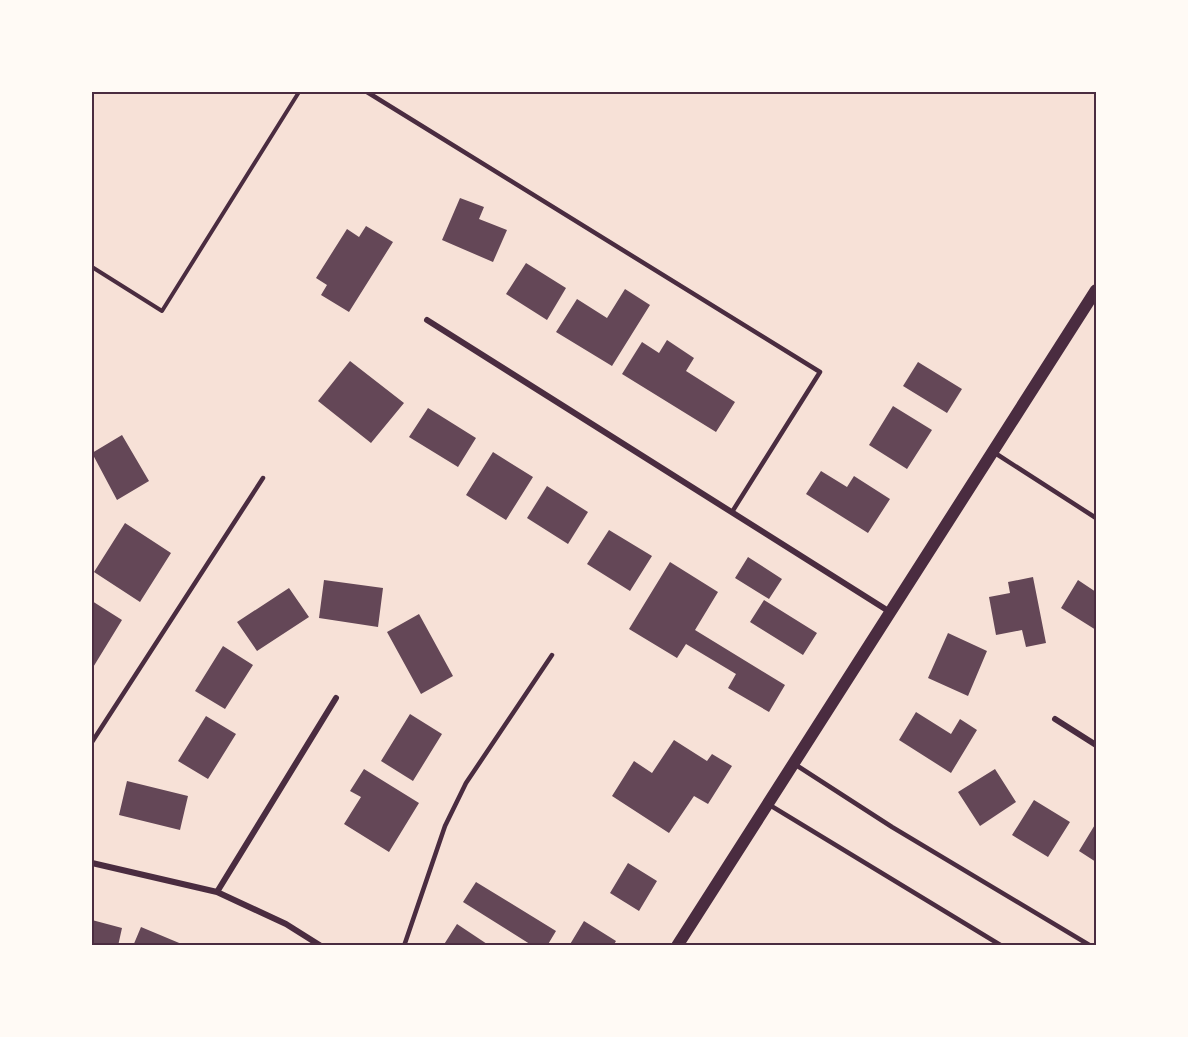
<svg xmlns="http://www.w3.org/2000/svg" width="1188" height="1037" viewBox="0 0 1188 1037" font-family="Montserrat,sans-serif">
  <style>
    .building { fill: #644757 }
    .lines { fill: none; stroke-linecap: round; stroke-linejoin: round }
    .path { stroke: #4a2c40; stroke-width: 4 }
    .service { stroke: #4a2c40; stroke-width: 4.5 }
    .minor { stroke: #4a2c40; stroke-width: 6 }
    .secondary { stroke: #4a2c40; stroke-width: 12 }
    .neatline { fill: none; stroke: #4a2c40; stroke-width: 2 }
  </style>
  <rect width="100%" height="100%" fill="#f7e1d7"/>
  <path class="building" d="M460,198L484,207L479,219L507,230L493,262L442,240Z
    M366,226L393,242L349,312L321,295L327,285L316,278L347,229L359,237Z
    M526,263L566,288L547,320L506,294Z
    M625,289L650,305L612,366L556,332L577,299L607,318Z
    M667,340L694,358L686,371L735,402L716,432L622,374L642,342L659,353Z
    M350,361L404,403L371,443L318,401Z
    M918,362L962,389L947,413L903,386Z
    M893,406L932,430L907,469L869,445Z
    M428,408L476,438L458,467L409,437Z
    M122,435L149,481L117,500L92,453Z
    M493,452L533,477L506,520L466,495Z
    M821,471L847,487L854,476L890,499L868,533L806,494Z
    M547,486L588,512L568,544L527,518Z
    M125,523L171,553L140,602L94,572Z
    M609,530L652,556L630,591L587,564Z
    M748,557L782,579L769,599L735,578Z
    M670,562L718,592L695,630L785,685L769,712L728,688L736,674L686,644L677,658L629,629Z
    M1033,577L1046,643L1026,647L1022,630L996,635L989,597L1010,593L1008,582Z
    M324,580L383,588L378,627L319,618Z
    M1078,580L1096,592V630L1061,608Z
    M289,588L309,617L257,651L237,622Z
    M764,600L817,633L803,655L750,622Z
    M92,601L122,620L92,669Z
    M419,614L453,676L421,694L387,632Z
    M948,633L987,651L968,696L928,678Z
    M223,646L253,665L225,709L195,691Z
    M916,712L951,734L960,719L977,730L951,773L899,740Z
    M410,714L442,734L413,781L381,761Z
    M206,716L236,734L208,779L178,761Z
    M674,740L707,761L712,754L732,766L708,804L694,796L669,833L612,796L634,761L652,773Z
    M364,769L419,803L389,852L344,824L361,797L350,791Z
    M995,769L1016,802L980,826L958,792Z
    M127,781L188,796L180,830L119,815Z
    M1034,800L1070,822L1048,857L1012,835Z
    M1096,823V862L1079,851Z
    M628,863L657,881L639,911L610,893Z
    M476,882L556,931L547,946H533L463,902Z
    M92,920L122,928L118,946H92Z
    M584,921L616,941L613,946H569Z
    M457,924L490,946H443Z
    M141,927L184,945V946H133Z"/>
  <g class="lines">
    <path class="path" d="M92,267L162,311L299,92"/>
    <path class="service" d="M367,92L820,372L732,512
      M995,453L1096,518
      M92,742L263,478
      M796,765L892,827L1091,946
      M768,804L1002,946
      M404,946L445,826L466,783L552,655"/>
    <path class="minor" d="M427,320L890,612
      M1055,719L1096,745
      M92,863L217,892L286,924L321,946
      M217,892L336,698"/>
    <path class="secondary" d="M677,946L1096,290"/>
  </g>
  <rect width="1188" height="1037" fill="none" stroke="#fffaf5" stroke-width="186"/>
  <rect x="93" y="93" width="1002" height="851" class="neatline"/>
</svg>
